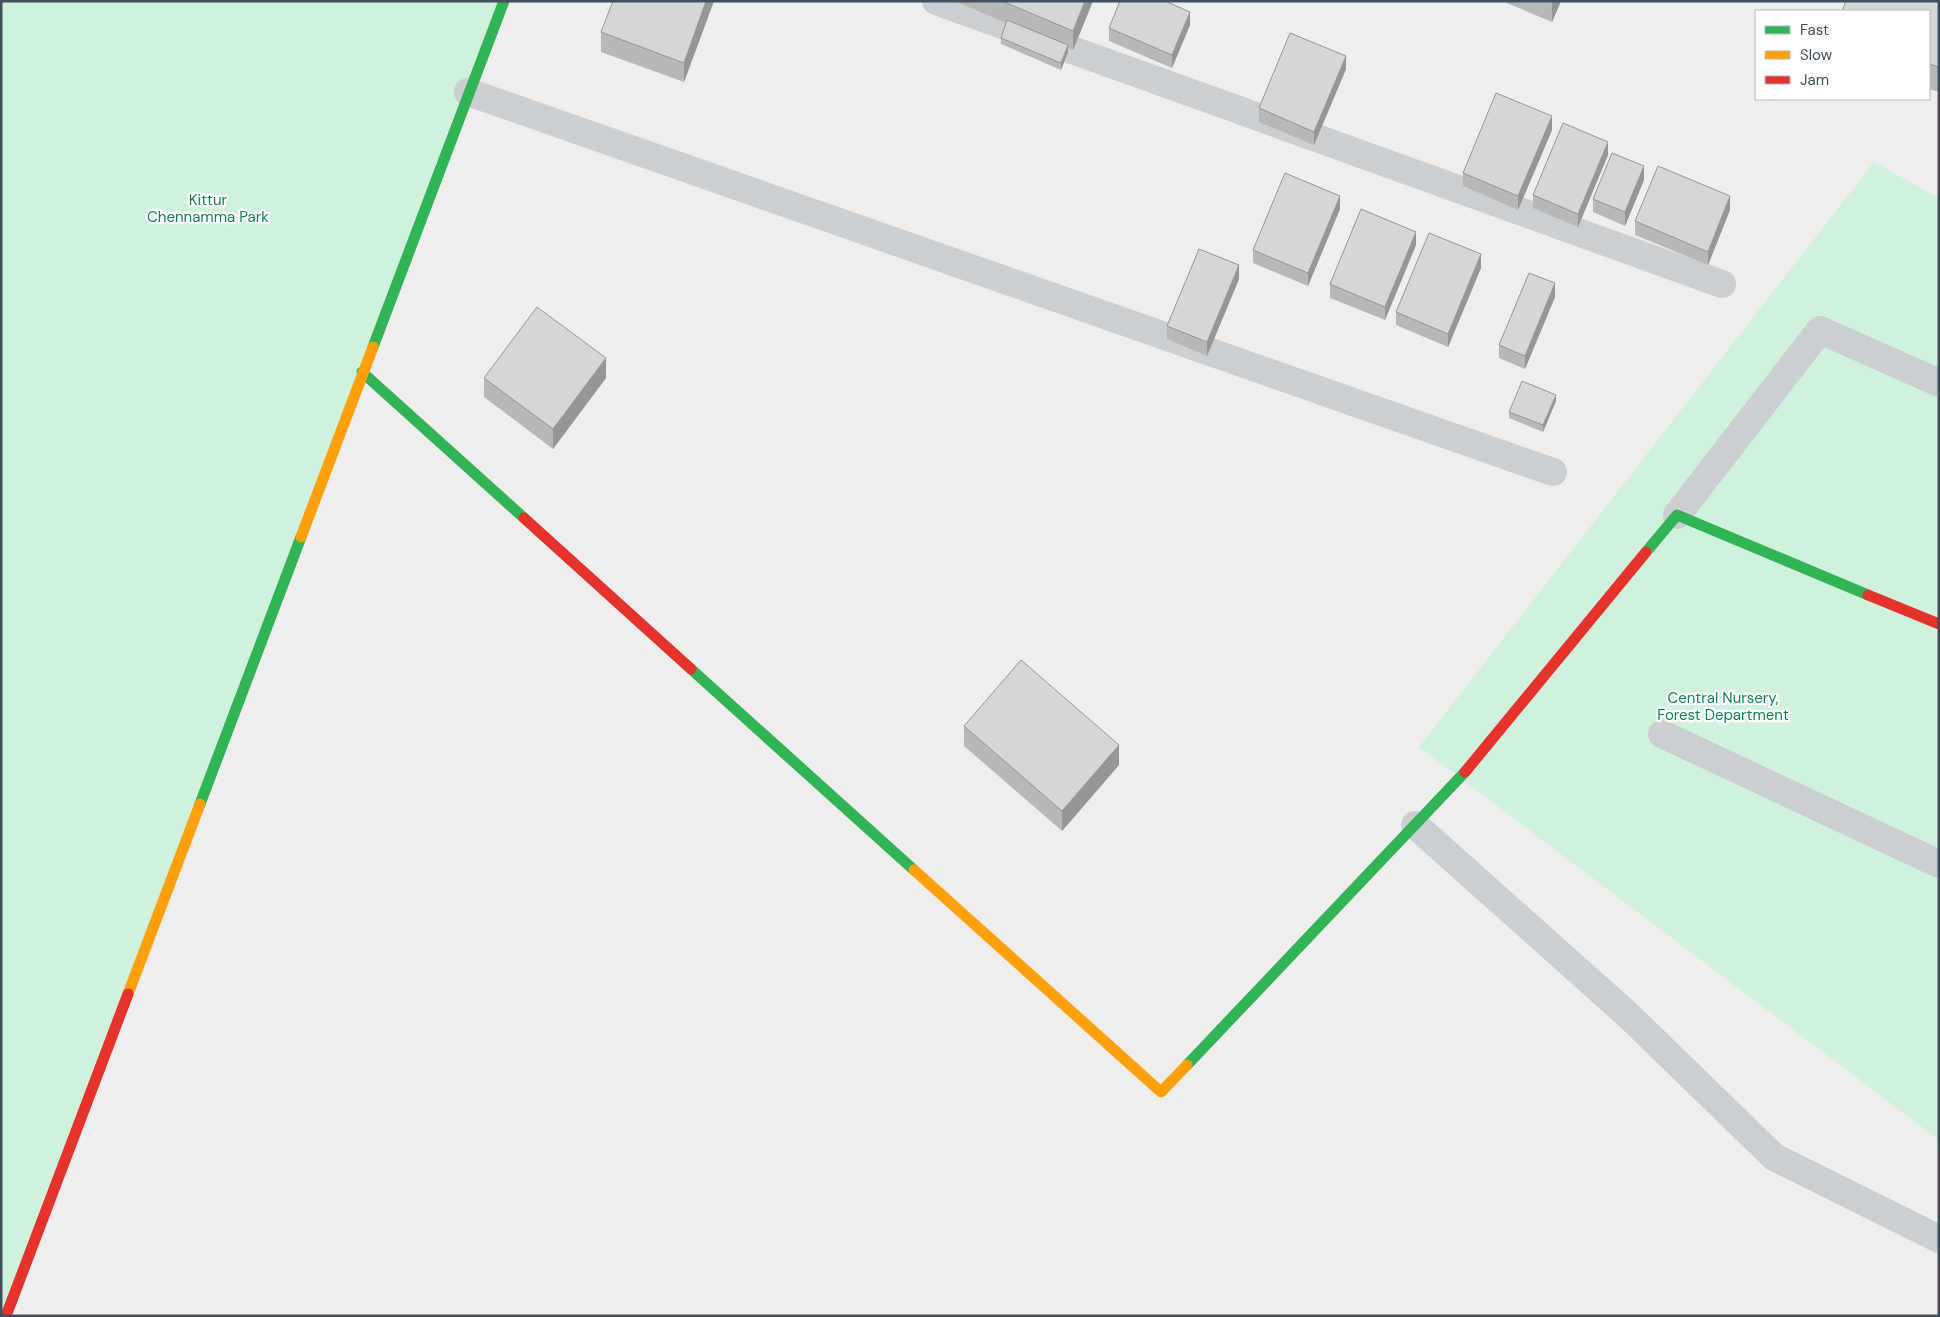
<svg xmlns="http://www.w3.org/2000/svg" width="1940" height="1317" viewBox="0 0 1940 1317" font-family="'DM Sans',sans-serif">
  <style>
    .green { fill: #d0f1dc }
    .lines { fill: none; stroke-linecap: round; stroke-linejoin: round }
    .street { stroke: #cbcfd2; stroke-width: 28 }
    .fast { stroke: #30b455; stroke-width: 11 }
    .slow { stroke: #ff9f0a; stroke-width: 11 }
    .jam { stroke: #e5322d; stroke-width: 11 }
    .wall { fill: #b8b8b9 }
    .shaded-wall { fill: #969696 }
    .building { fill: #d6d6d7; stroke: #969696 }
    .labels { text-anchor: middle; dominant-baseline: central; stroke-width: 4.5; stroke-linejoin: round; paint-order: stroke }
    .park-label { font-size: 15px; fill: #0e844c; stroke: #fff }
  </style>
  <rect width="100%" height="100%" fill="#efeeed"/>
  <path class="green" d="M1,1H508L1,1316Z
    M1874,162L1939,198V1140L1419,747Z"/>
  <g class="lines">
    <path class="street" d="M936,1L1722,284
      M468,92L1553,472
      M1677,515L1820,330L1939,383
      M1662,734L1939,864
      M1415,825L1629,1016L1774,1157L1939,1239"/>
    <path class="fast" d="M373,347L504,1
      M362,372L524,518
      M1646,552L1677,515L1868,595
      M691,669L914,870
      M200,804L301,537
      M1187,1065L1465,772"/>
    <path class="slow" d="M301,537L373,347
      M914,870L1161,1092L1187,1065
      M128,994L200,804"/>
    <path class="jam" d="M524,518L691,669
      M1868,595L1939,624
      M1465,772L1646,552
      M6,1316L128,994"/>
  </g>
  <path class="wall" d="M714,1L684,82L601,52V32Z
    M955,1H1093L1073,50L1068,48V52L1061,70L1001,44V38L1006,23Z
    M1502,1H1561L1552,22Z
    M1939,1V92L1929,89V11Z
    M1190,25L1172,68L1109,41V28Z
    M1346,69L1314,145L1259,122V108Z
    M1552,130L1518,210L1463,186V173Z
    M1608,155L1578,227L1533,208V195Z
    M1644,180L1625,226L1593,212V199Z
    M1340,209L1308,286L1253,263V250Z
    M1730,210L1708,265L1635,235V221Z
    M1416,245L1385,320L1330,298V284Z
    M1481,268L1448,347L1396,325V312Z
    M1239,279L1207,356L1167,339V326Z
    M1555,297L1525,369L1499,358V345Z
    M484,378H606L553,449L484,397Z
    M1556,401L1543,432L1509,418V412Z
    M964,726L1119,765L1062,831L964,746Z"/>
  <path class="shaded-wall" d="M706,1H714L684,82V63Z
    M1085,1H1093L1073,50V31Z
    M1552,1H1561L1552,22Z
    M1190,12V25L1172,68V55Z
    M1068,45V52L1061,70V63Z
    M1346,56V69L1314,145V132Z
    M1552,116V130L1518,210V196Z
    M1608,142V155L1578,227V214Z
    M1644,166V180L1625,226V212Z
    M1340,196V209L1308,286V273Z
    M1730,196V210L1708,265V252Z
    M1416,232V245L1385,320V307Z
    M1481,254V268L1448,347V334Z
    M1239,265V279L1207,356V342Z
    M1555,283V297L1525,369V356Z
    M606,358V378L553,449V429Z
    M1556,395V401L1543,432V425Z
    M1119,745V765L1062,831V811Z"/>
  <path class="building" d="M613,1H706L684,63L601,32Z
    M1002,1H1085L1073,31Z
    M1120,1H1165L1190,12L1172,55L1109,28Z
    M1846,1H1939V67L1929,64V11H1842Z
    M1007,20L1068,45L1061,63L1001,38Z
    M1290,33L1346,56L1314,132L1259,108Z
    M1496,93L1552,116L1518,196L1463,173Z
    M1563,123L1608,142L1578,214L1533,195Z
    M1612,153L1644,166L1625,212L1593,199Z
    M1658,166L1730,196L1708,252L1635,221Z
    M1285,173L1340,196L1308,273L1253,250Z
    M1361,209L1416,232L1385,307L1330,284Z
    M1429,233L1481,254L1448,334L1396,312Z
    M1199,249L1239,265L1207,342L1167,326Z
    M1529,273L1555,283L1525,356L1499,345Z
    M537,307L606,358L553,429L484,378Z
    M1522,381L1556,395L1543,425L1509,412Z
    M1021,660L1119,745L1062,811L964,726Z"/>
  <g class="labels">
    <g class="park-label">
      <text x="208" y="200">Kittur<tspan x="208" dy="17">Chennamma Park</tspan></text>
      <text x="1723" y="698">Central Nursery,<tspan x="1723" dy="17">Forest Department</tspan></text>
    </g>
  </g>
  <rect width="1940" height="1317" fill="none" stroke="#43505c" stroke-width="5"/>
  <rect x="1755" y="10" width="175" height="90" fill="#ffffff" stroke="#b4b9be"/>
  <rect x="1765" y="26" width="25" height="8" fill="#30b455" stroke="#b4b9be"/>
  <text x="1800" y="35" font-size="15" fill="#43505c">Fast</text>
  <rect x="1765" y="51" width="25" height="8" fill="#ff9f0a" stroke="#b4b9be"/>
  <text x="1800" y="60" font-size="15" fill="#43505c">Slow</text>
  <rect x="1765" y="76" width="25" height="8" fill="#e5322d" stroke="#b4b9be"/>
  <text x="1800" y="85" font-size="15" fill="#43505c">Jam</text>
</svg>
